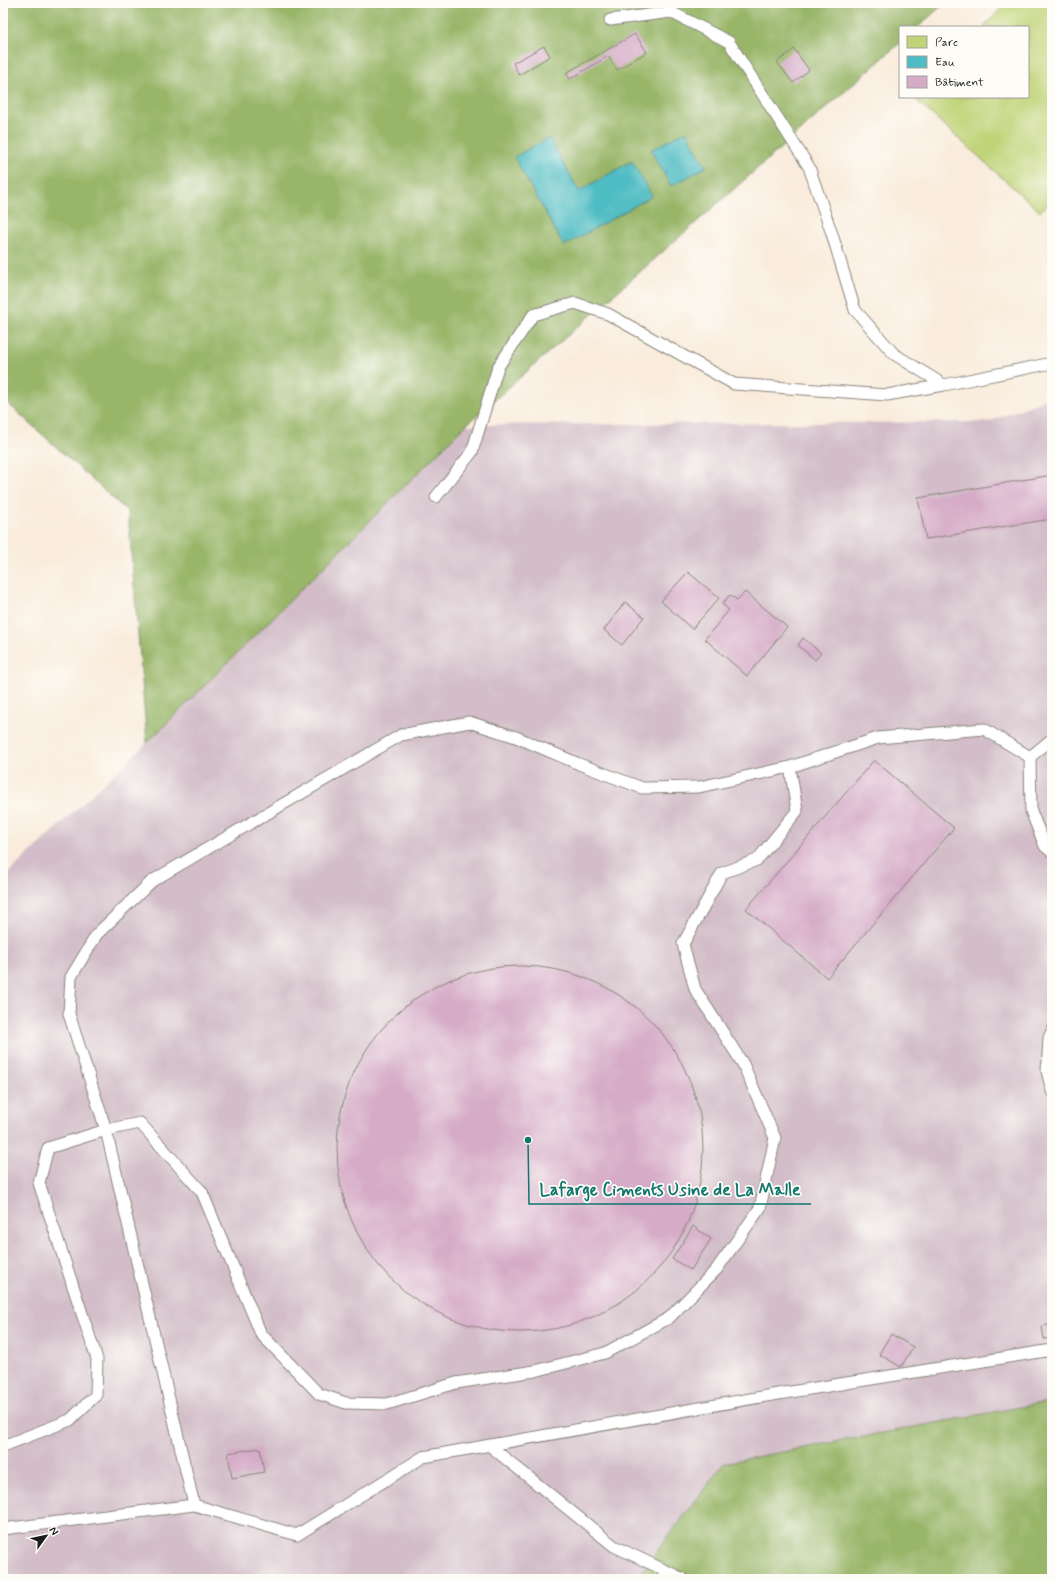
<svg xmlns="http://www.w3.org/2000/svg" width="1055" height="1582" viewBox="0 0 1055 1582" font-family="Mynerve,sans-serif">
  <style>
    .industrial { fill: #d2bdc8 }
    .green { fill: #c0d376; stroke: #6e7849 }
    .forest { fill: #98b567; stroke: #5a6842 }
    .water { fill: #4ebcc3; stroke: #356c70 }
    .building { fill: #d5abc7 }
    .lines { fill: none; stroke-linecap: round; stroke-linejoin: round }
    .lane-casing { stroke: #8a847c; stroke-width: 13 }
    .lane { stroke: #fff; stroke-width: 11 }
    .leader { fill: none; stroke: #0f766e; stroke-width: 1.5 }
    .callout-dot { fill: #0f766e; stroke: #fdfcf7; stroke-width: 1.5 }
    .callout-label { font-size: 17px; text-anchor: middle; font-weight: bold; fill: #0f766e; stroke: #fdfcf7; stroke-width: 3.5; stroke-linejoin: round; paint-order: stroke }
  </style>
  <rect width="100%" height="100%" fill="#fdfcf7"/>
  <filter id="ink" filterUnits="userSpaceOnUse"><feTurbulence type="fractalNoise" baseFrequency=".025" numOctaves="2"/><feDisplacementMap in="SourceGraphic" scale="8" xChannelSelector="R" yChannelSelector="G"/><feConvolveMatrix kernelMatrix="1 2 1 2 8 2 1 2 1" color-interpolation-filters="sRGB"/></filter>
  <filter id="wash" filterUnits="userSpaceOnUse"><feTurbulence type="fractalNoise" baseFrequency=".012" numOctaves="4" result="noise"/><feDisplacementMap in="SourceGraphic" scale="16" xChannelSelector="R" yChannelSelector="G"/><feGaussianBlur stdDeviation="0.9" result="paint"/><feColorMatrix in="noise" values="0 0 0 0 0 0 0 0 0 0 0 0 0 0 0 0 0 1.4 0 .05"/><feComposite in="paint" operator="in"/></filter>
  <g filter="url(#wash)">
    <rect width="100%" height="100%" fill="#f9ecdc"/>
    <path class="industrial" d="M1052,397V1401L724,1463L638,1576L632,1579H3V878L147,743L466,425L988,422Z"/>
    <path class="green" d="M1006,3H1052V199L1040,212L916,100L919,97H1028V27H984Z"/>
    <path class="forest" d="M3,3H945L918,27H900V43L466,425L147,743L128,512L3,399Z
      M1052,1401V1579H632L638,1576L724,1463Z"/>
    <path class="water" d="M686,131L706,167L671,186L651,150Z
      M549,138L579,191L632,161L652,196L564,246L514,157Z"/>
    <g id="blocks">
      <path class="building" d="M635,34L647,52L617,70L608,56L570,79L566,73Z
        M544,46L550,56L519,75L513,63Z
        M794,49L809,70L793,83L777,62Z
        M1052,475V519L926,539L918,498Z
        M688,572L719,598L692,629L661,601Z
        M745,592L787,627L747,676L705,639L729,610L722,604L730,595L737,600Z
        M625,602L644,617L622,645L604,630Z
        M803,638L821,653L815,660L798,645Z
        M874,760L954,828L827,978L746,909Z
        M337 1149a183 183 0 1 1 366 0a183 183 0 1 1-366 0Z
        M693,1226L711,1239L691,1270L672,1259Z
        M1052,1324V1338L1044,1339L1042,1326Z
        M891,1334L913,1347L901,1367L879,1354Z
        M260,1448L264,1472L232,1478L228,1453Z"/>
    </g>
  </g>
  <g filter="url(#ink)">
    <use href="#blocks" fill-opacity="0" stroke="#8a847c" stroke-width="1"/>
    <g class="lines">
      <defs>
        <path id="lane" d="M610,20L671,12L729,42L809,167L832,234L855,310L894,354L944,385L1052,363
          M436,497L472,452L498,367L533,315L575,303L608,314L734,384L887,395L944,385
          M1030,757L1031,811L1045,846L1052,852
          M1052,1031L1049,1038L1047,1071L1052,1091
          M3,1446L70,1420L96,1395L97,1359L39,1183L48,1148L106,1130L140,1123L202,1192L261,1334L319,1394L346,1403L387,1404L456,1383L535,1371L605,1353L669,1318L716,1270L760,1208L775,1138L743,1064L695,989L683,944L722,873L757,860L797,811L790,767
          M490,1446L614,1546L683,1579
          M194,1505L106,1130L69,1014L71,977L97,934L152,881L401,735L469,722L516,737L579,764L642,788L699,787L790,767L878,738L984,729L1030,757L1052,739
          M3,1529L194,1505L297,1535L423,1457L772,1395L1052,1350"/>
      </defs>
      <use href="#lane" class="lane-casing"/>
      <use href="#lane" class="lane"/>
    </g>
  </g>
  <path class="leader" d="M528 1140L529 1204H811"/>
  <circle class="callout-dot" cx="528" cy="1140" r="4"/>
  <g class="callout-label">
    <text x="670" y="1195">Lafarge Ciments Usine de La Malle</text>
  </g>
  <rect width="1055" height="1582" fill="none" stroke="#fdfcf7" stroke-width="16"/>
  <rect x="899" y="26" width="130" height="72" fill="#fdfcf7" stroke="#a3a29f"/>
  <rect x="907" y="36" width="20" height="12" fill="#c0d376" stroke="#a3a29f"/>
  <text x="935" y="46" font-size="12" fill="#1c1c1c">Parc</text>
  <rect x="907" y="56" width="20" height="12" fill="#4ebcc3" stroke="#a3a29f"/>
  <text x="935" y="66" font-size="12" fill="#1c1c1c">Eau</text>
  <rect x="907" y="76" width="20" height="12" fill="#d5abc7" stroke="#a3a29f"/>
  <text x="935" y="86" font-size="12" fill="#1c1c1c">Bâtiment</text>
  <g transform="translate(46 1536) rotate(57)" stroke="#fdfcf7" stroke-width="3" paint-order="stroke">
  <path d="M0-3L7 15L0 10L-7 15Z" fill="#1c1c1c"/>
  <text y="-6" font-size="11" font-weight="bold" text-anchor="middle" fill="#1c1c1c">N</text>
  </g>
</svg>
